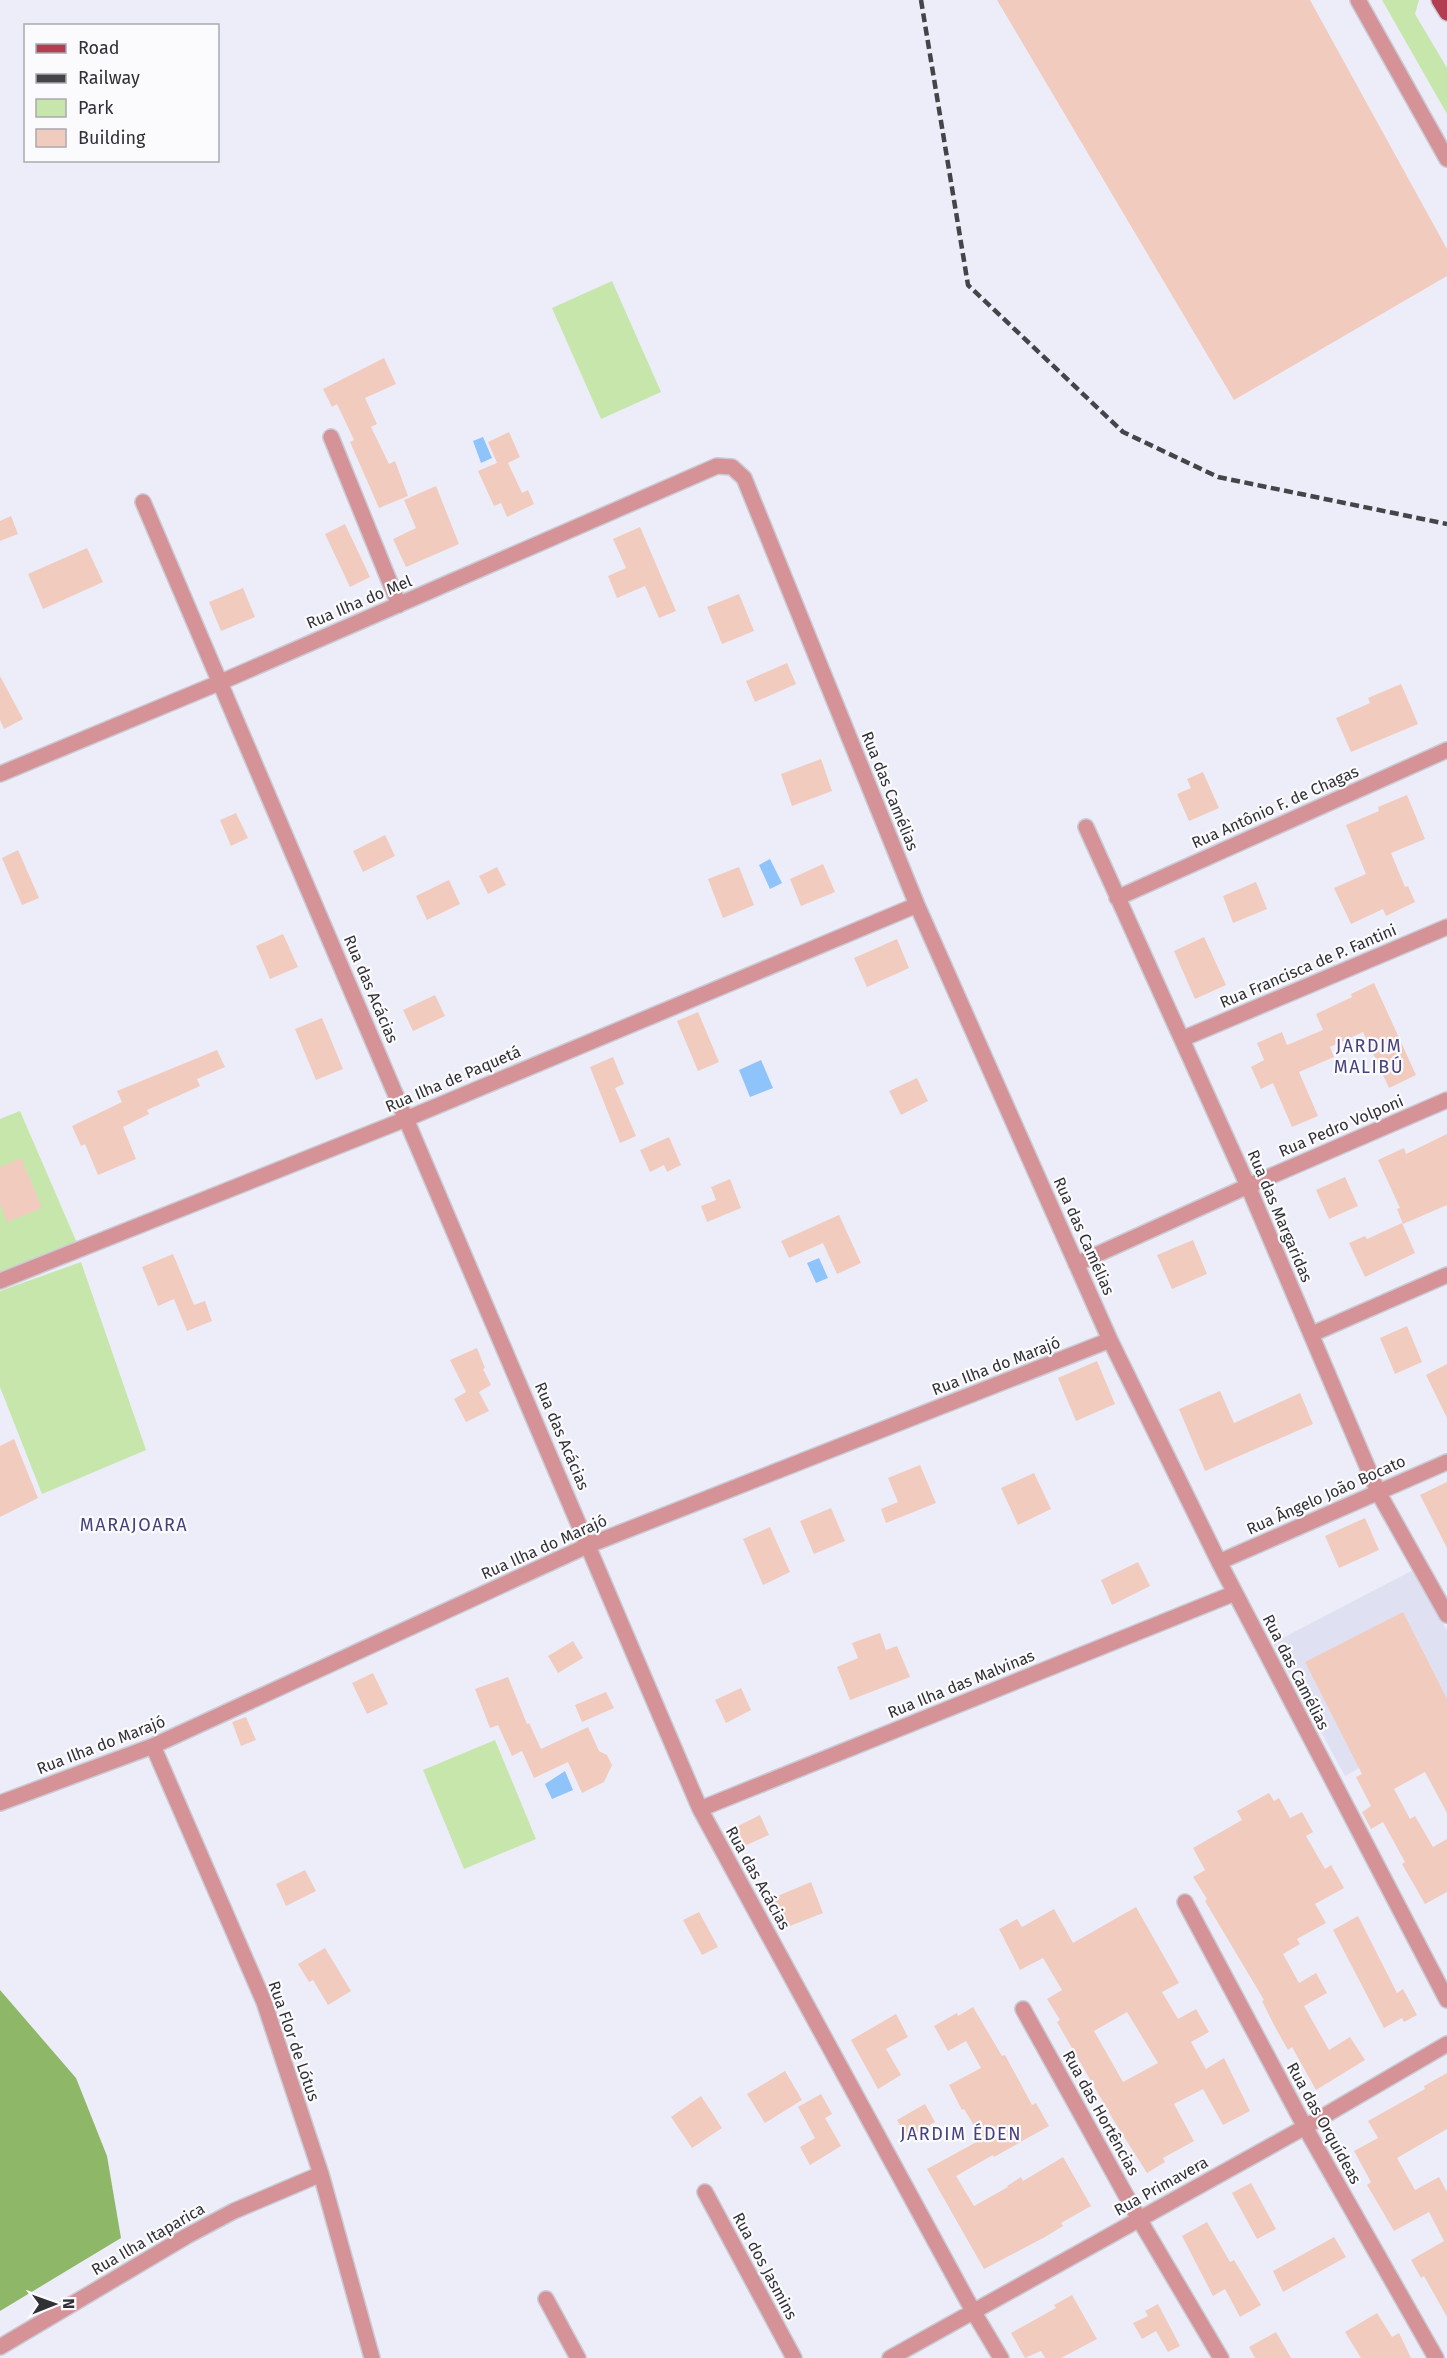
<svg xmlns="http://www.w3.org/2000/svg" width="1447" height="2358" viewBox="0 0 1447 2358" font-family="'Fira Sans',sans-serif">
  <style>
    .built { fill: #dfe1f3 }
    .green { fill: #c7e6ac }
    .forest { fill: #8eb867 }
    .water { fill: #8fc4fb }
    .building { fill: #f2cbbf; fill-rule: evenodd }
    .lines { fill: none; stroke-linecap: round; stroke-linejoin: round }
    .street-casing { stroke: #cacbd5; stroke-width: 18 }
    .primary-casing { stroke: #cacbd5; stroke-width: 18 }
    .street { stroke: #d59398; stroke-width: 15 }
    .primary { stroke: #b33e51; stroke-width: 15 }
    .rail { stroke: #444549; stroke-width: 4.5; stroke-dasharray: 9 4.5; stroke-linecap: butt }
    .labels { text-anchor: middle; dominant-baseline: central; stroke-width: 4.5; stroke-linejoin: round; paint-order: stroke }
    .street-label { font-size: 16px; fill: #313135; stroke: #fbfbfe }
    .neighbourhood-label { font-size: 18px; letter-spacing: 1.5px; fill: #47417e; stroke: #fbfbfe }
  </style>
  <rect width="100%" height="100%" fill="#ecedf8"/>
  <path class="built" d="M1415,1569L1447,1631V1719L1345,1776L1273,1643Z"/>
  <path class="green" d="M1382,0H1419L1415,14L1447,68V114Z
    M612,281L661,392L601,419L552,308Z
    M20,1111L77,1243L0,1273V1119Z
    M81,1262L146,1450L42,1494L0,1387V1291Z
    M495,1740L536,1839L464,1869L423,1770Z"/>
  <path class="forest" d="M0,1990L76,2078L107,2156L121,2238L0,2311Z"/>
  <path class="water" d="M483,437L492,458L481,463L473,441Z
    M770,859L782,883L770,889L759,865Z
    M761,1060L773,1088L750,1097L739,1070Z
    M819,1258L828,1278L816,1283L807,1263Z
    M565,1771L573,1790L552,1799L545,1784Z"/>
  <path class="building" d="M997,0H1310L1447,249V276L1234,400Z
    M384,358L396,384L365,398L377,424L371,427L389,464L395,461L408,496L379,508L350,442L354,440L337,404L332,407L323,389Z
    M509,432L520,457L508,463L522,493L528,490L534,504L507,517L501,503L494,506L478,471L497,463L488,442Z
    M436,486L459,544L406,567L393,539L416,528L404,500Z
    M11,516L18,534L0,541V521Z
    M345,524L370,577L350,587L325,534Z
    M640,527L676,611L659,618L645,586L617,598L608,576L626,568L613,539Z
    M87,548L103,582L43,609L28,574Z
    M243,588L255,617L221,631L209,602Z
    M739,594L754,631L722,644L707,607Z
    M787,663L796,684L755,702L746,681Z
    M0,676L23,719L4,729L0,720Z
    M1401,684L1418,724L1351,752L1336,718L1370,703L1368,698Z
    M821,759L832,791L792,806L781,774Z
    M1203,772L1219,808L1189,821L1177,794L1191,788L1187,779Z
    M1407,795L1425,839L1391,853L1405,887L1408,886L1415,902L1386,916L1383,909L1351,924L1334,888L1366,874L1346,825L1379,811L1378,807Z
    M236,813L248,838L231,846L220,820Z
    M385,835L395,856L363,872L353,851Z
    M18,850L39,898L22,905L2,858Z
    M823,864L835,892L801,906L790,879Z
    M497,867L506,885L488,894L479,876Z
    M739,867L754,905L723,918L708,879Z
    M449,880L460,904L427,920L416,896Z
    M1256,882L1267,909L1233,923L1223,896Z
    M283,934L298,967L270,979L256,946Z
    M1204,937L1226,985L1195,999L1174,951Z
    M897,939L909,968L867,987L854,958Z
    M1374,983L1416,1075L1389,1088L1363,1032L1330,1047L1334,1057L1299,1072L1318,1116L1292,1127L1273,1083L1261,1089L1251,1067L1264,1060L1257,1043L1282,1032L1287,1045L1323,1030L1316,1014L1352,997L1351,994Z
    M435,995L445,1016L413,1031L403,1010Z
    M698,1012L719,1062L698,1071L677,1021Z
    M322,1018L343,1069L316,1080L295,1029Z
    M217,1050L225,1067L197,1079L200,1086L147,1110L149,1114L123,1127L136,1159L98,1175L85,1144L81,1146L72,1126L122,1102L117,1091Z
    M613,1057L624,1084L615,1088L636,1136L620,1143L590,1067Z
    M917,1078L928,1101L901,1115L889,1091Z
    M1447,1134V1205L1403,1224L1397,1209L1400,1208L1378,1160L1404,1148L1406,1154Z
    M669,1137L681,1165L667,1172L664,1165L650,1172L640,1150Z
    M21,1158L42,1208L7,1222L0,1204V1167Z
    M1345,1177L1358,1206L1329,1219L1316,1190Z
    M730,1179L741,1208L707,1222L701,1206L716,1200L711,1187Z
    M839,1215L861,1263L837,1274L823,1243L789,1258L781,1241Z
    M1402,1223L1415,1253L1365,1277L1349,1243L1365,1236L1367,1239Z
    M1193,1240L1207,1274L1172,1289L1157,1255Z
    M173,1254L194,1305L205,1301L212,1321L187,1331L174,1299L158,1306L142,1267Z
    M1407,1326L1422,1362L1395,1374L1380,1338Z
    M477,1348L485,1368L483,1369L491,1385L479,1392L489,1411L466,1422L454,1399L466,1392L450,1360Z
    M1097,1361L1115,1404L1076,1421L1058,1378Z
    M1447,1364V1418L1426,1375Z
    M1220,1391L1234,1423L1300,1393L1313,1424L1205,1471L1179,1409Z
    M14,1439L38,1498L0,1517V1446Z
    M920,1465L936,1503L886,1523L881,1509L898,1502L888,1478Z
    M1034,1473L1051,1509L1018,1525L1001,1488Z
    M1447,1482V1548L1420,1495Z
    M831,1508L845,1541L814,1554L800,1521Z
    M1365,1518L1379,1550L1339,1568L1325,1536Z
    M770,1527L790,1572L763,1585L743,1539Z
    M1138,1562L1150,1586L1112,1605L1101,1580Z
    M1403,1612L1447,1699V1813L1425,1772L1394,1789L1410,1819L1415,1816L1433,1847L1447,1839V1892L1425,1904L1402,1864L1405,1862L1383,1822L1371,1829L1362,1812L1371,1806L1356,1777L1362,1774L1305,1662Z
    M880,1633L886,1650L897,1646L910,1677L850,1700L837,1667L858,1658L852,1643Z
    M573,1641L583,1658L558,1673L548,1656Z
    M373,1673L388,1704L367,1714L352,1683Z
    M508,1677L527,1724L529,1723L541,1749L588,1727L599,1751L607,1755L612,1765L604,1782L582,1793L568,1762L534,1778L522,1751L512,1756L498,1725L490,1728L475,1689Z
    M741,1688L751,1710L726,1723L715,1700Z
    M606,1692L614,1708L582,1722L575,1705Z
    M246,1717L256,1740L241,1746L232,1722Z
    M1269,1793L1274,1801L1279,1798L1290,1818L1302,1812L1313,1832L1306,1836L1325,1869L1331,1865L1344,1888L1315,1904L1326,1923L1297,1939L1300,1944L1283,1954L1299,1983L1316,1973L1327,1993L1304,2006L1329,2050L1350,2037L1365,2060L1316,2090L1292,2047L1288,2050L1275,2027L1262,2001L1264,2000L1205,1901L1207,1899L1193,1877L1205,1870L1193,1848L1242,1820L1237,1811Z
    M760,1815L769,1835L742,1847L734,1828Z
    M305,1870L316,1891L286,1906L276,1884Z
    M811,1882L823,1913L785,1928L773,1898Z
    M1136,1907L1179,1983L1162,1992L1178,2019L1196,2009L1209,2032L1191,2042L1206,2069L1224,2058L1250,2111L1223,2125L1203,2089L1174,2104L1194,2141L1163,2158L1165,2162L1147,2173L1114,2121L1057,2022L1060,2020L1047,1999L1062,1990L1043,1958L1020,1970L999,1929L1017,1919L1022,1927L1054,1909L1073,1943ZM1127,2012L1158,2063L1123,2082L1094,2031Z
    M699,1912L718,1947L702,1955L683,1920Z
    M1358,1916L1397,1993L1403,1989L1417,2015L1404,2022L1402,2018L1384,2028L1333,1930Z
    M325,1948L351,1991L328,2005L313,1980L309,1982L298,1964Z
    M973,2007L1002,2056L1005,2055L1032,2105L1036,2103L1049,2126L994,2157L993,2155L956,2176L974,2206L1008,2187L1007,2186L1021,2177L1023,2181L1063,2157L1091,2206L1061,2223L1063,2226L1045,2237L984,2269L927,2169L982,2139L964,2109L962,2110L949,2085L981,2068L966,2041L948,2051L934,2026L957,2013L958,2016Z
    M896,2014L908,2037L886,2049L901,2075L878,2089L851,2040Z
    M785,2071L802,2100L765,2123L747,2094Z
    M1447,2073V2129L1397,2158L1415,2190L1439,2177L1447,2192V2317L1424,2276L1421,2278L1411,2260L1444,2241L1429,2212L1394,2231L1367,2185L1371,2182L1354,2151L1378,2138L1368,2121L1425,2089L1424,2086Z
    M821,2094L832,2114L825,2118L841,2146L810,2165L800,2147L815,2138L798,2107Z
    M701,2096L722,2128L692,2148L671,2117Z
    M925,2104L935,2122L907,2138L897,2120Z
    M1251,2183L1276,2229L1257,2239L1232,2193Z
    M1207,2222L1230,2262L1234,2260L1261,2305L1240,2317L1225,2289L1213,2296L1182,2236Z
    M1334,2237L1346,2257L1283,2292L1273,2271Z
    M1072,2295L1097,2339L1061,2358H1045L1041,2351L1025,2358L1011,2333L1056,2308L1054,2305Z
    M1158,2304L1180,2346L1168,2352L1156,2331L1142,2339L1133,2323L1148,2316L1145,2311Z
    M1377,2313L1392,2337L1399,2333L1411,2358H1361L1345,2332Z
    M1276,2332L1291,2358H1255L1249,2347Z"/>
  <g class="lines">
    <defs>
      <path id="street" d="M1358,0L1447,159
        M331,437L399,605
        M143,502L700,1809L973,2311L1001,2358
        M0,774L221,682L717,466L732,467L744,478L917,905L1110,1340L1219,1562L1447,2000
        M1086,827L1248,1186L1378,1492L1447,1615
        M1117,898L1447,750
        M1182,1039L1447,927
        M1076,1264L1248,1186L1447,1100
        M0,1281L406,1119L917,905
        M1312,1334L1447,1275
        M1219,1562L1447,1462
        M153,1746L264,2002L321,2174L372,2358
        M0,1803L153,1746L589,1545L1110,1340
        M700,1809L1235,1593
        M1185,1902L1305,2127L1436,2358
        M1023,2009L1139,2219L1221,2358
        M705,2192L794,2358
        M546,2299L578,2358
        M0,2347L187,2236L234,2211L321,2174
        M890,2358L1305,2127L1447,2044"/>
      <path id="primary" d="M1439,0L1447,13"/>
    </defs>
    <use href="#street" class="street-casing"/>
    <use href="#primary" class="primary-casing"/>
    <use href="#street" class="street"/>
    <use href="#primary" class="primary"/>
    <path class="rail" d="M921,0L968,285L1123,432L1218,477L1447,524"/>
  </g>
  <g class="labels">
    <g class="street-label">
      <text transform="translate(359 602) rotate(-23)">Rua Ilha do Mel</text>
      <text transform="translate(890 791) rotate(68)">Rua das Camélias</text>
      <text transform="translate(1275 807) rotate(-24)">Rua Antônio F. de Chagas</text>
      <text transform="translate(1308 966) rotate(-23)">Rua Francisca de P. Fantini</text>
      <text transform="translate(371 989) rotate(67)">Rua das Acácias</text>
      <text transform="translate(453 1079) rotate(-23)">Rua Ilha de Paquetá</text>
      <text transform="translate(1341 1126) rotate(-23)">Rua Pedro Volponi</text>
      <text transform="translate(1280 1216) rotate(67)">Rua das Margaridas</text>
      <text transform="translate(1084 1236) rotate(66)">Rua das Camélias</text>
      <text transform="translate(996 1366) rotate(-21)">Rua Ilha do Marajó</text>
      <text transform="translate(562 1436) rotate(67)">Rua das Acácias</text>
      <text transform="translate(1326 1495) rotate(-24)">Rua Ângelo João Bocato</text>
      <text transform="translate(544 1547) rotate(-24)">Rua Ilha do Marajó</text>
      <text transform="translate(1296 1672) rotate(63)">Rua das Camélias</text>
      <text transform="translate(961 1684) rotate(-22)">Rua Ilha das Malvinas</text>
      <text transform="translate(101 1745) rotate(-21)">Rua Ilha do Marajó</text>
      <text transform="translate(758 1878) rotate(61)">Rua das Acácias</text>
      <text transform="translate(294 2041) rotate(71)">Rua Flor de Lótus</text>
      <text transform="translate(1101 2113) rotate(61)">Rua das Hortências</text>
      <text transform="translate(1324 2123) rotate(61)">Rua das Orquídeas</text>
      <text transform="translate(1161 2186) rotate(-29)">Rua Primavera</text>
      <text transform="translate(148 2239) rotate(-30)">Rua Ilha Itaparica</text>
      <text transform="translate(765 2266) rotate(62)">Rua dos Jasmins</text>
    </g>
    <g class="neighbourhood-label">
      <text x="1369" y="1046">JARDIM<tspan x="1369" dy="21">MALIBÚ</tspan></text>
      <text x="134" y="1525">MARAJOARA</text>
      <text x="961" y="2134">JARDIM ÉDEN</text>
    </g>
  </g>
  <rect x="24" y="24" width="195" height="138" fill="#fbfbfe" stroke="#aaaaae" stroke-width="1.5"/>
  <rect x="36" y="44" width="30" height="9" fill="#b33e51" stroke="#aaaaae" stroke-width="1.5"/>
  <text x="78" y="54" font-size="18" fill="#313135">Road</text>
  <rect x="36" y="74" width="30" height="9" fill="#444549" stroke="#aaaaae" stroke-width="1.5"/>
  <text x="78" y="84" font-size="18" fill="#313135">Railway</text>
  <rect x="36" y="99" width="30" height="18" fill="#c7e6ac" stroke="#aaaaae" stroke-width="1.5"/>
  <text x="78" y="114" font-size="18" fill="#313135">Park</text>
  <rect x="36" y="129" width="30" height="18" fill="#f2cbbf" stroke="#aaaaae" stroke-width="1.5"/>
  <text x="78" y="144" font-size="18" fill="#313135">Building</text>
  <g transform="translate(54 2304) rotate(89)" stroke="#fbfbfe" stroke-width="4.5" paint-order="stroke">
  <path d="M0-4.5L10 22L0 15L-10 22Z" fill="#313135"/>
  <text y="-9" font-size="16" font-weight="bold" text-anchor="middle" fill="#313135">N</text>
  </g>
</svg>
